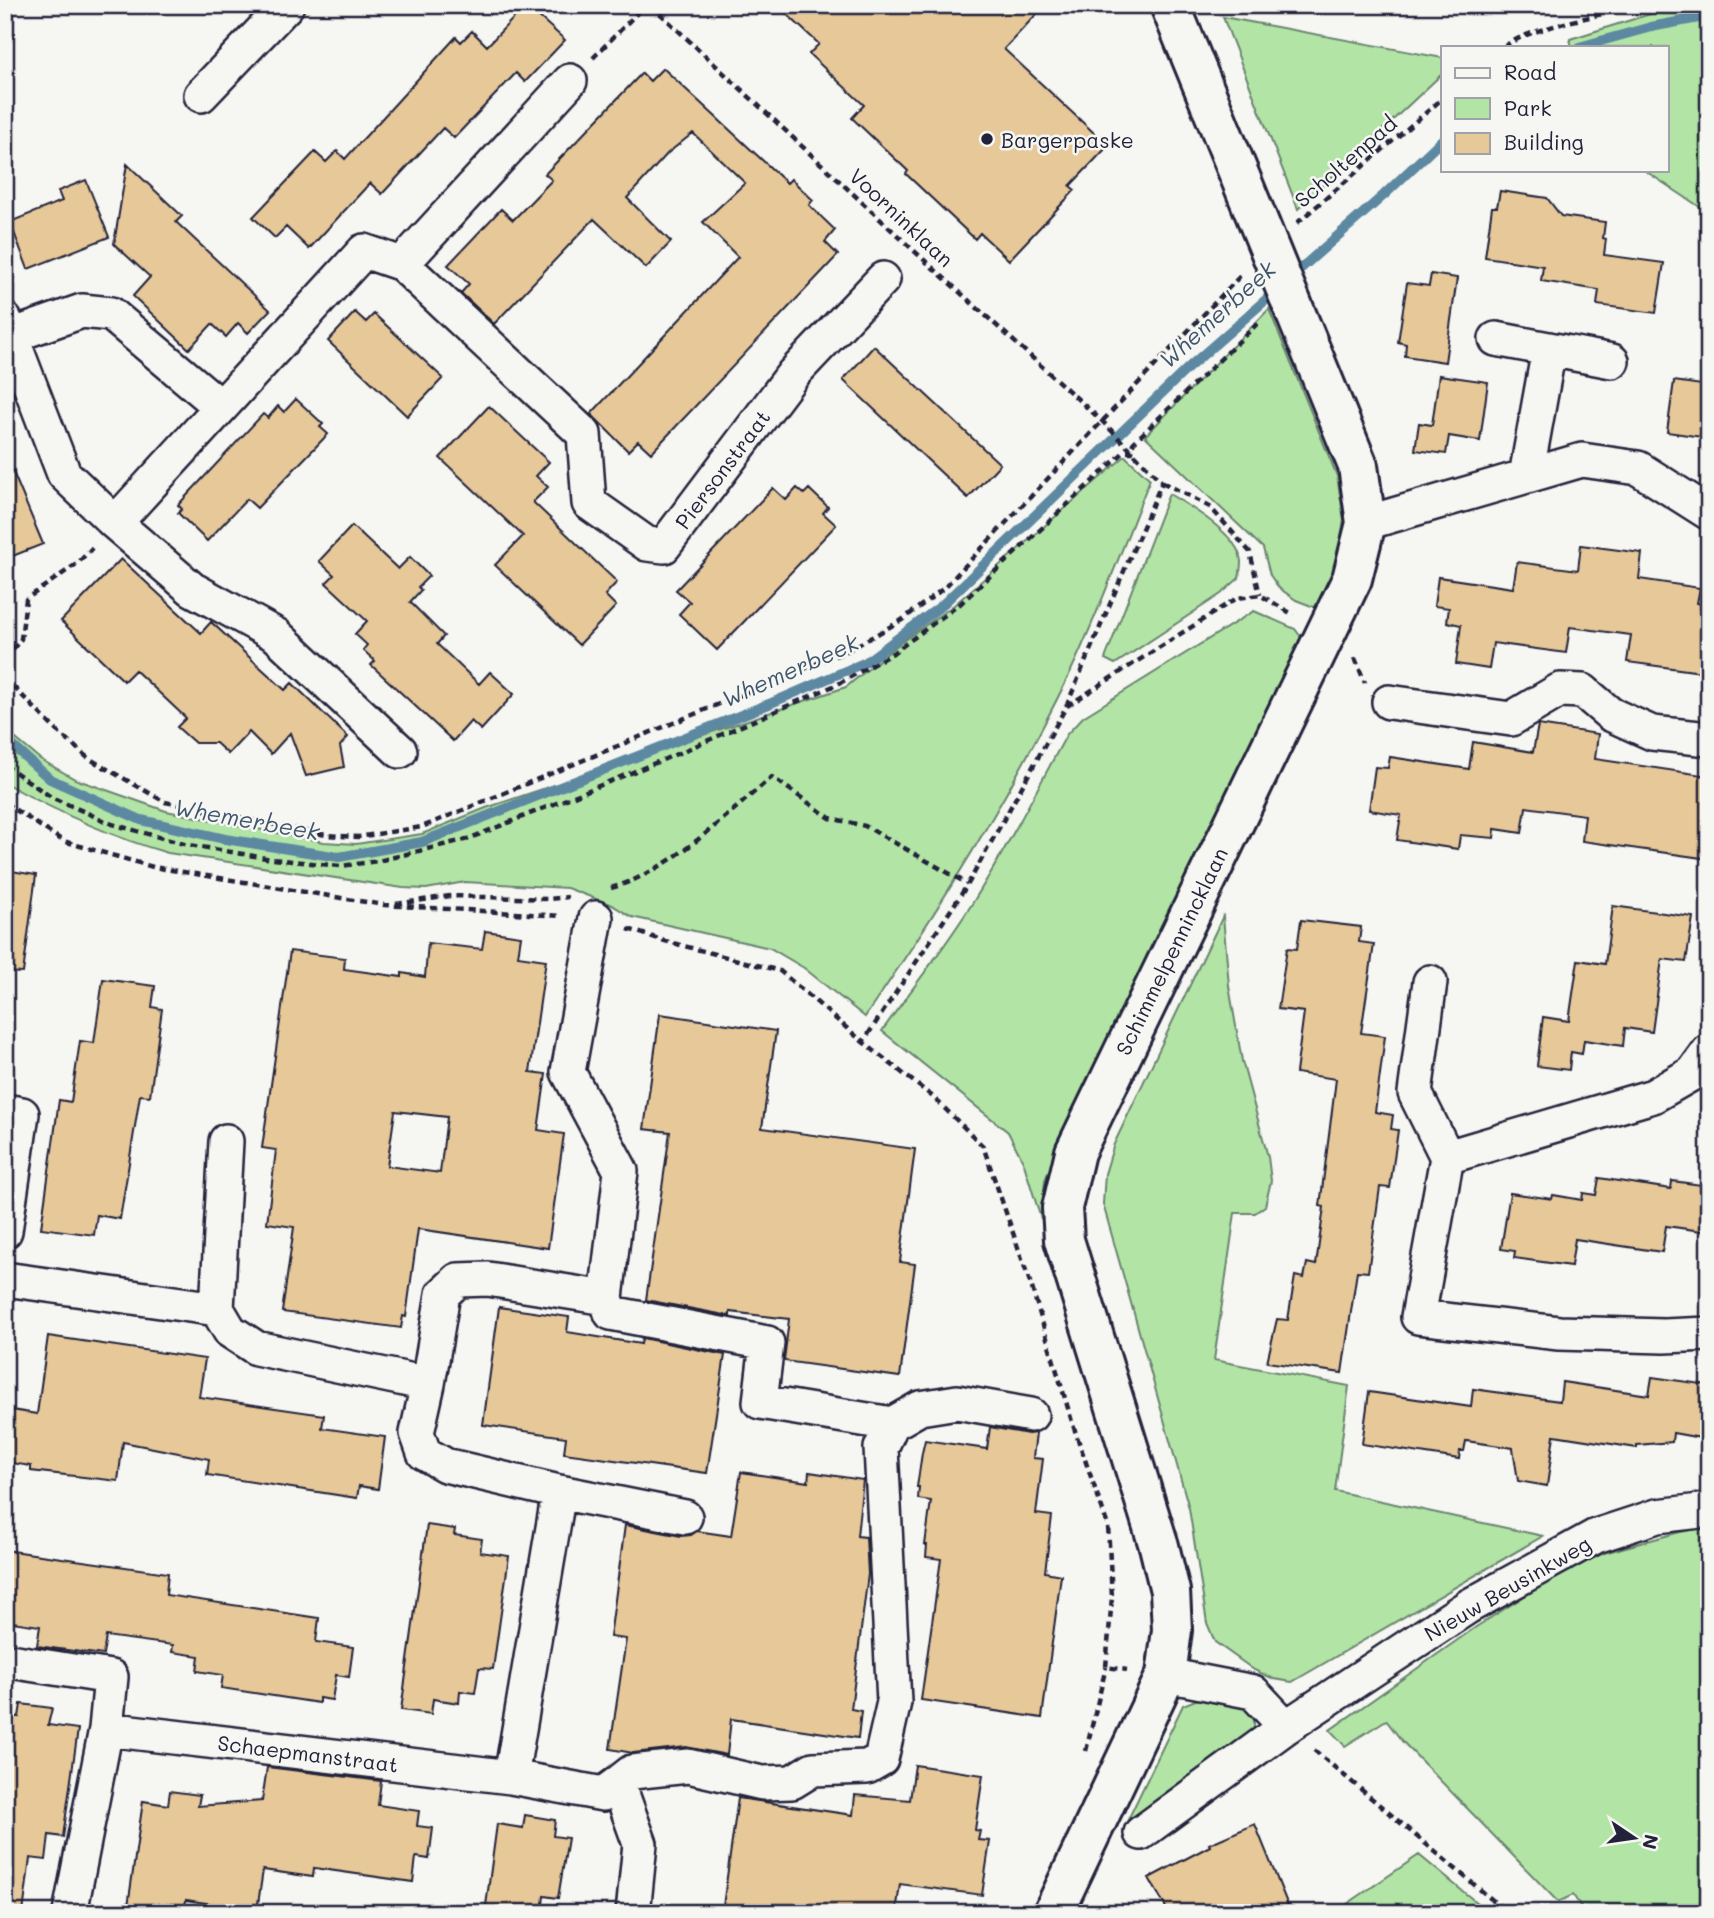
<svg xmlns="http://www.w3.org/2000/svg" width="1714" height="1918" viewBox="0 0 1714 1918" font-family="Mali,sans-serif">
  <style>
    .green { fill: #b2e5a5; stroke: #6a8470; stroke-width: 2 }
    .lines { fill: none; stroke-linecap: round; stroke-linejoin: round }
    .stream { stroke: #5d88a2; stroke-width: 10 }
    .building { fill: #e6c899; stroke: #22223b; stroke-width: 2; fill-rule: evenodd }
    .minor-casing { stroke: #22223b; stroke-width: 38 }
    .tertiary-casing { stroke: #22223b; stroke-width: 44 }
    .path { stroke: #22223b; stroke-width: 4.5; stroke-dasharray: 7 5; stroke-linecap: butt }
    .minor { stroke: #f6f6f2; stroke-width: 33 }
    .tertiary { stroke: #f6f6f2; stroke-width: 38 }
    .poi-dot { fill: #22223b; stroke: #f6f6f2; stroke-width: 2.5 }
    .labels { text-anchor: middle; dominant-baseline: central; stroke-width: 5; stroke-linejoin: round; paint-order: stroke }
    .poi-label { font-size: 21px; fill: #22223b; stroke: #f6f6f2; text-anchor: start }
    .street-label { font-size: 21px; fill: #22223b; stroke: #f6f6f2 }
    .water-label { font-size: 23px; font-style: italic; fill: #40556e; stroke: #f6f6f2 }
  </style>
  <rect width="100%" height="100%" fill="#f6f6f2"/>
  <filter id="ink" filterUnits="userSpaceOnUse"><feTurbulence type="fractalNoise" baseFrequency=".0143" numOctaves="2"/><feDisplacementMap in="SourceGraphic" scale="14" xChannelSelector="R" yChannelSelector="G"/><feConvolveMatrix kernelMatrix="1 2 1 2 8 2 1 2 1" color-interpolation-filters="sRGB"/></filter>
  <g filter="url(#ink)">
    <path class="green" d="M1679,5H1709V213L1644,170H1667V47H1572L1570,39Z
      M1223,17L1443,58V73L1298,209Z
      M1269,309L1337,476L1344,520L1334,576L1319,609L1296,600L1279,588L1270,575L1263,548L1145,436Z
      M1125,456L1150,479C1124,544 1099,612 1069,675C1011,794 940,908 865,1017L804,968L770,948L632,917L612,905L567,888L465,882L426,889L403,888L168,853C111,837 57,812 5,783V730L40,759L75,779L166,811L324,842L356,844L422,834L486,808L846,687L900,643L954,605Z
      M1169,494C1190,506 1239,535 1241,561C1241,566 1240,573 1239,578L1221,594L1115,664L1105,659Z
      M1254,611L1295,629L1304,641L1058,1149L1045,1180L1041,1219L1023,1161L1008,1132L882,1031C913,987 947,945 975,899C1008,846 1037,789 1067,734L1083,717Z
      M1223,916L1229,986L1242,1061L1268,1157L1271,1181L1265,1206L1255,1213H1235L1214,1360L1349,1386L1335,1491L1543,1536L1292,1682L1274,1679L1254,1670L1215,1642L1207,1623L1189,1508L1103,1204L1105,1174L1114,1144Z
      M1709,1527V1913H1585L1573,1895L1558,1902L1402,1741L1386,1720L1345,1746L1330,1730L1476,1627L1556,1576L1604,1553L1680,1532Z
      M1203,1697L1243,1702L1254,1719V1731L1241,1754L1124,1828L1183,1705Z
      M1419,1855L1489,1913H1334Z"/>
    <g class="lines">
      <path class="stream" d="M1579,47L1651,27L1709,16
        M1290,278L1384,195L1443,139
        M5,739L50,779L141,820L225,839L339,857L422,842L769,704L866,662L941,606L1188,368L1278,289"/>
    </g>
    <path class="building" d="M526,5L565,40L525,82L516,73L454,138L443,128L382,194L370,183L309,249L286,227L275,238L253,217L315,152L326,162L337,151L345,159L456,37L461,42L472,31L487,46Z
      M777,5H1045L1004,49L1108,146L1070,186L1075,190L1009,260L980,233L975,239L906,174L908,171L852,118L864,105L809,54L819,44Z
      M663,68L787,183L791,179L813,200L809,205L835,230L825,242L838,255L651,453L638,441L628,451L591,414L738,257L703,222L745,183L693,133L668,153L627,198L671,242L646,268L594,219L494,324L461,293L469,284L448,265L501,209L513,220L552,180L545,174L642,73L650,81Z
      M127,164L182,216L176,222L270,310L248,333L238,323L226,337L212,324L189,349L133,296L150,277L114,244Z
      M86,180L109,237L28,269L10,222L62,201L58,191Z
      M1500,191L1547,198L1561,216L1605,222L1603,238L1606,239L1604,255L1664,263L1656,313L1597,305L1599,290L1541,281L1543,266L1485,257L1492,207H1497Z
      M1431,274L1457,278L1445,362L1405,356L1406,344L1398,342L1407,283L1429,286Z
      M355,312L366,322L374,314L443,378L407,416L328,341Z
      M874,346L1000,464L968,498L843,380Z
      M1439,375L1488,382L1480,441L1449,436L1446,454L1415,450L1419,423L1432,425Z
      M1674,381L1709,386V438L1667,432Z
      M296,399L323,424L320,427L328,434L257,508L247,499L207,541L178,513L182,509L178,505L263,414L268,418L278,406L284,412Z
      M489,406L549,462L536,476L548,487L533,502L617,582L605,595L616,606L579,645L495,565L523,536L440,458Z
      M5,453L43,544L5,559Z
      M773,488L786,500L797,488L804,494L809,489L828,507L823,513L836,525L717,650L679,614L690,602L676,590Z
      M352,526L398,569L410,557L429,576L418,587L421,590L410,602L444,636L437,644L479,684L490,672L514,694L481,730L471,721L453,741L371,665L375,661L363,650L367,645L355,634L367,621L326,583L334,575L319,561Z
      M1581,545L1642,553L1639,579L1700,588L1697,603L1709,605V673L1627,662L1631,635L1570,627L1566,653L1493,643L1489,669L1456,664L1461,625L1447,622L1449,608L1434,606L1438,577L1513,588L1517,562L1578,570Z
      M121,559L201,633L211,622L285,690L292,683L348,737L340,746L344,767L306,776L290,733L271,754L249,732L228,754L216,743H195L177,727L186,718L135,670L124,681L61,621Z
      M1538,725L1598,734L1595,759L1709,776V859L1582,841L1585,815L1526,807L1522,833L1495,829L1494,838L1460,835L1458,849L1397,840L1401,815L1369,810L1375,767L1388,768L1390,757L1469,769L1473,742L1533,752Z
      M5,870L36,875L23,973L5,972Z
      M1613,906L1693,917L1686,962L1662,959L1652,1032L1625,1028L1623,1046L1584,1040L1582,1054L1571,1052L1569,1070L1537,1066L1543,1017L1569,1021L1578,960L1605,964Z
      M1301,920L1361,927L1359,942L1374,944L1361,1033L1385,1036L1375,1112L1393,1115L1391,1129L1398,1130L1390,1188L1380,1187L1368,1272L1357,1271L1342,1373L1267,1362L1277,1319L1288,1320L1295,1276L1304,1278L1307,1263L1316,1265L1324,1207L1320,1206L1336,1079L1296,1073L1304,1012L1278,1009L1287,948L1297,949Z
      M485,931L521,936L518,956L546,960L530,1072L546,1074L538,1130L564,1134L548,1248L418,1229L406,1317L403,1316L401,1328L282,1312L294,1227L267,1223L276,1150L262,1148L290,951L345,958L344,969L402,977V973L425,977L428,943L482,949ZM395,1111L447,1117L440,1173L387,1166Z
      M103,979L155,986L152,1007L162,1009L150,1096L140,1095L120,1219L97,1215L94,1235L41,1228L59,1100L71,1102L80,1041L94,1043Z
      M660,1014L776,1031L762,1128L915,1149L900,1262L915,1264L900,1377L784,1361L789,1319L730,1312V1316L646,1300L670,1132L644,1129Z
      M1599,1178L1671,1189L1672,1181L1709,1186V1232L1666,1226L1662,1252L1575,1239L1571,1266L1514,1258L1515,1251L1501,1249L1510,1193L1552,1199L1553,1195L1582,1200L1583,1193L1596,1195Z
      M499,1307L569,1317L567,1332L641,1344L642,1338L725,1355L707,1473L564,1453L566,1437L483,1425Z
      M48,1336L205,1359L199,1397L324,1415L322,1428L385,1437L378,1489L359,1486L357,1498L207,1475L209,1459L123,1442L118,1481L31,1471V1466L5,1462V1409L37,1414Z
      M1652,1377L1709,1385L1701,1438L1673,1433L1672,1442L1637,1445V1448L1554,1435L1547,1486L1518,1481L1513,1448L1466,1441L1464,1451H1460L1459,1459L1362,1444L1369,1392L1471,1407L1473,1389L1560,1401L1562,1382L1649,1395Z
      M990,1427L1028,1434L1036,1433L1033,1458L1043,1459L1036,1514L1052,1516L1045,1572L1061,1575L1042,1718L921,1700L941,1559L926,1557L927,1545H925L931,1501L918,1499L919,1487H917L922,1453L925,1440L987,1449Z
      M741,1472L808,1482L809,1472L863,1480L857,1536L866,1537L868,1574L851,1709L861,1711L858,1738L731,1719L727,1755L686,1747L633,1753L610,1749L626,1639L610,1637L625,1525L681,1536L691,1535L697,1531L731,1536Z
      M427,1525L455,1529L454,1535L482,1539L480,1552L509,1556L493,1669L479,1668L475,1693L460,1691L459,1703L433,1699L431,1714L401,1710Z
      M5,1550L168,1573L166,1595L319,1618L316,1642L353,1647L349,1677L336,1675L332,1700L319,1698V1703L221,1688L223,1675L197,1671L199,1656L172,1652L173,1645L106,1636L103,1655L37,1646L40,1626L5,1621Z
      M21,1704L52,1708L48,1725L78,1729L63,1837L49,1835L46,1860L30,1858L23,1913L5,1912V1715L19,1717Z
      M915,1765L983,1775L975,1830L980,1831L978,1840L990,1841L982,1895L900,1884L896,1913H722L738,1798L853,1815L855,1795L910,1800Z
      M267,1767L381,1781L378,1805L419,1811L417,1826L433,1828L429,1859L416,1857L413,1882L314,1868L313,1877L263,1870L257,1911L186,1900L184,1913H127L143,1801L168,1805L170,1791L200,1795L198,1806L262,1801Z
      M525,1815L555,1820L553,1836L568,1838L558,1898L544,1896L542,1913H485L497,1824L523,1828Z
      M1255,1824L1291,1913H1169L1149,1878L1210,1846L1209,1844Z"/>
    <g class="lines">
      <defs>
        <path id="minor" d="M201,95L287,5
          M402,264L584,434L589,503L647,544L664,546L794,373L883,279
          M5,320L64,474L115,523
          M11,336L82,311L111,314L220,406
          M1496,339L1612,361
          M1526,476L1549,349
          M1366,523L1582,460L1638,468L1709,513
          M1389,702L1511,719L1560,690L1583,691L1610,714L1652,733L1709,739
          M400,751L276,635L192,589L115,523L364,251L402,264L570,81
          M1430,982L1415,1093L1447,1157
          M1709,1051L1693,1073L1653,1096L1447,1157L1418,1317L1559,1333L1664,1336L1709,1334
          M5,1111L22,1114L5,1231
          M5,1279L217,1309L230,1331L256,1348L428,1384
          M606,1298L611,1313L767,1343L760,1402L892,1424L881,1448L894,1702L881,1759L867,1767L813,1769L792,1782L762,1783L688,1766L632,1772L618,1783
          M217,1309L226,1141
          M892,1424L920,1408L957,1402L1031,1415
          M559,1492L685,1517
          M5,1663L10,1661L111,1677L106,1729L511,1777L603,1794L618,1783L640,1844L633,1913
          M1166,1675L1253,1692L1286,1727
          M511,1777L559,1492L445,1465L424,1453L417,1433L428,1384L443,1294L458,1280L488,1279L606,1298L621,1171L568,1072L596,918
          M1141,1833L1286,1727L1469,1606L1596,1536L1657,1516L1709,1510
          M70,1913L106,1729"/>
        <path id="tertiary" d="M1053,1913L1166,1675L1172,1630L1170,1591L1159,1546L1064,1240L1062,1208L1075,1152L1352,579L1366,523L1358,466L1170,5"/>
      </defs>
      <use href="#minor" class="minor-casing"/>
      <use href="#tertiary" class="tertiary-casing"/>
      <path class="path" d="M651,5L911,248L1102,421L1162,482L1066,707L968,884L863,1042
        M1504,47C1529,27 1607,14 1641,5
        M593,58L645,5
        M1297,223L1443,98
        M1162,482L1210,507L1250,552L1260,595
        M1355,658L1365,683
        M5,659L21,639L26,599L78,563L92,548
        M5,678L57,731L88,758L165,802L326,835L358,837L422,827L847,651L902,620L944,588L1242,274
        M1067,706L1237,598L1260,595L1294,615
        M5,765L51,797L112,824L184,844L272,859L341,866L378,861L468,839L665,759L838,684L893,653L960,604L1124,452H1132L1133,443L1259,322
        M5,803L63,841L153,867L384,905L562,916
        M611,888C670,872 725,816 772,777L830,818L865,826L968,884
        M396,904L450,896L550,899L568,897
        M628,929L665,941L780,971L863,1042L933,1097L983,1146L1032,1288L1073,1425L1108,1526L1112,1597L1106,1667L1127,1670
        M1314,1750L1508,1913
        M1086,1751L1106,1667"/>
      <use href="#minor" class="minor"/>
      <use href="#tertiary" class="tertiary"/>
    </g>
  </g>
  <circle class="poi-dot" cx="987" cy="139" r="7"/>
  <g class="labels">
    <g class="poi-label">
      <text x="1001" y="139">Bargerpaske</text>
    </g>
    <g class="street-label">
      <text transform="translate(1345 161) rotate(-41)">Scholtenpad</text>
      <text transform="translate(902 217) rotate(43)">Voorninklaan</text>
      <text transform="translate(722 469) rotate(-53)">Piersonstraat</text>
      <text transform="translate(1171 951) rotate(-64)">Schimmelpennincklaan</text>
      <text transform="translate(1507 1588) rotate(-30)">Nieuw Beusinkweg</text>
      <text transform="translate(308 1753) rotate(7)">Schaepmanstraat</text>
    </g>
    <g class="water-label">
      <text transform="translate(1217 314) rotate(-42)">Whemerbeek</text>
      <text transform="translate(790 670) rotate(-24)">Whemerbeek</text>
      <text transform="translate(247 819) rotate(10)">Whemerbeek</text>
    </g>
  </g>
  <rect width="1714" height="1918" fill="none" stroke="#f6f6f2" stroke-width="28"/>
  <rect x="14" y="14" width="1686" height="1890" fill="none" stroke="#22223b" stroke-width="2.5" filter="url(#ink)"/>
  <rect x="1441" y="46" width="228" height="126" fill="#f6f6f2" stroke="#a1a1a9" stroke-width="2"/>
  <rect x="1455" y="68" width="35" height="10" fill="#f6f6f2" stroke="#a1a1a9" stroke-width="2"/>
  <text x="1504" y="80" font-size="21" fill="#22223b">Road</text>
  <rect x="1455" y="98" width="35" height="21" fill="#b2e5a5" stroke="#a1a1a9" stroke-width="2"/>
  <text x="1504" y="116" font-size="21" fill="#22223b">Park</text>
  <rect x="1455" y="133" width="35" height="21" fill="#e6c899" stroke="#a1a1a9" stroke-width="2"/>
  <text x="1504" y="150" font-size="21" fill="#22223b">Building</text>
  <g transform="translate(1634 1838) rotate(103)" stroke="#f6f6f2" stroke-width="5" paint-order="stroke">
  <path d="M0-5L12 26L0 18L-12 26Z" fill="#22223b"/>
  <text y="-10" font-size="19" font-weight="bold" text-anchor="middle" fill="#22223b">N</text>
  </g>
</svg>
